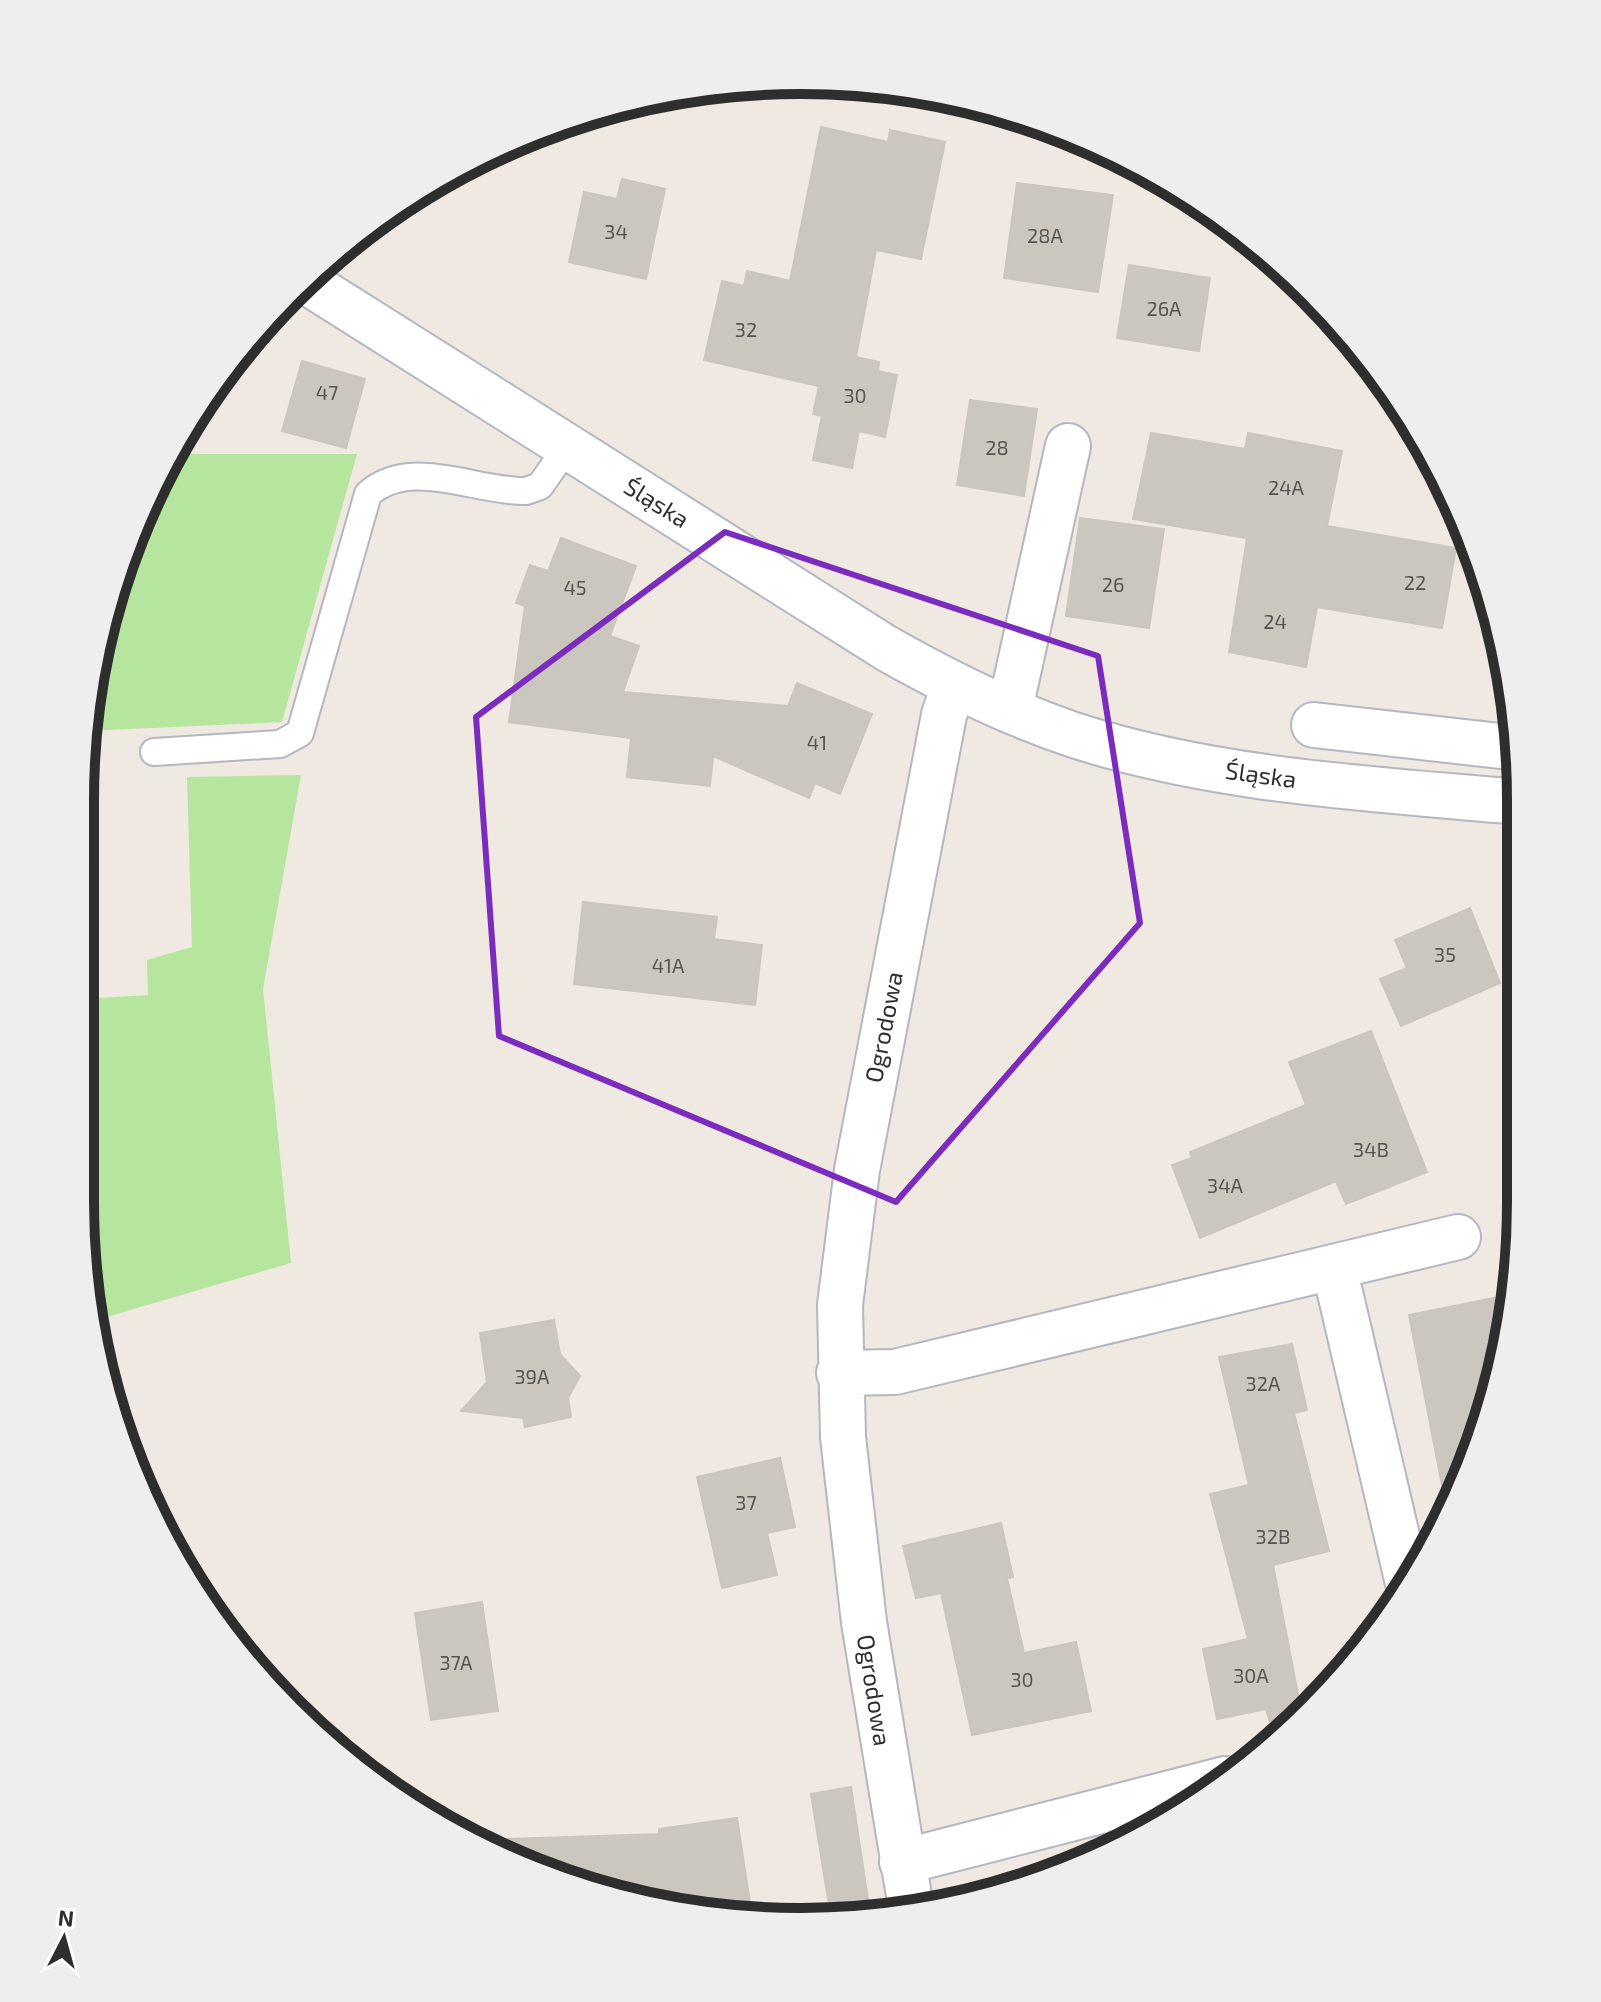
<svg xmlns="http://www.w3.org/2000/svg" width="1601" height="2002" viewBox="0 0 1601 2002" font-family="'Exo 2',sans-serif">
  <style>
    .green { fill: #b6e59e }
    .building { fill: #cbc7bf; stroke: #cbc5ba; stroke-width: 2 }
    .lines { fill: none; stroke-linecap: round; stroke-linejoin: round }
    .lane-casing { stroke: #b4b7c1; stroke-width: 30 }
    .street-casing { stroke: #b4b7c1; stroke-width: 48 }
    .secondary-casing { stroke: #b4b7c1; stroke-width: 48 }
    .lane { stroke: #fff; stroke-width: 26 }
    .street { stroke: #fff; stroke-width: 44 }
    .secondary { stroke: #fff; stroke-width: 44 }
    .marked { fill: none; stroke: #7b2cbf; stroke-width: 6; stroke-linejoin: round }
    .labels { text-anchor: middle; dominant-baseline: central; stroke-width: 6; stroke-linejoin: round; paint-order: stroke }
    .number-label { font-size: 20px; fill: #555452 }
    .street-label { font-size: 24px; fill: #2e2e2e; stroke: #fff }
    .rim { fill: none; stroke: #2e2e2e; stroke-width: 10 }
  </style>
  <rect width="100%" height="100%" fill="#efe9e1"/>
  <path class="green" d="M170,454H357L282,722L86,731L118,568Z
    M301,775L263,989L291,1263L96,1320L80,1201L81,999L148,995L147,960L192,947L187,777Z"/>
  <path class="building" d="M821,127L888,142L890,130L945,142L921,259L876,250L856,357L879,362L878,371L897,375L885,437L859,431L852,468L813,460L822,416L813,414L819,386L704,360L722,281L744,286L747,271L790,281Z
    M622,179L665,189L646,279L569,262L584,192L617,199Z
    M1017,183L1113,195L1098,292L1004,278Z
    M1129,265L1210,278L1199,351L1117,338Z
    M302,361L365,379L346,448L282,431Z
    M970,400L1037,409L1024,496L957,485Z
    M1151,433L1245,449L1248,433L1342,451L1327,526L1456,548L1442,628L1317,607L1306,667L1229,652L1247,538L1133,519Z
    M1080,518L1164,529L1149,628L1066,616Z
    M561,538L636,566L610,636L639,646L623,692L788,706L797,683L872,714L840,794L815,783L809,798L713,756L710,786L627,777L631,738L509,722L525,606L516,603L530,565L548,571Z
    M583,902L717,917L714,939L762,945L755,1005L574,984Z
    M1470,908L1500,983L1401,1026L1380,979L1407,968L1395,940Z
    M1371,1031L1427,1172L1346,1204L1336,1181L1200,1238L1172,1165L1192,1158L1190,1152L1306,1105L1289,1062Z
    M1494,1298L1504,1351L1466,1478L1447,1511L1409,1315Z
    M554,1320L560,1354L580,1376L568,1398L571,1417L525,1427L523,1418L461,1411L487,1382L480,1333Z
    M1292,1344L1307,1410L1294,1413L1329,1551L1273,1565L1302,1715L1294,1724L1272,1729L1266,1709L1217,1719L1203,1649L1248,1639L1210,1494L1249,1485L1219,1357Z
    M780,1458L795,1527L767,1533L777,1575L722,1588L697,1477Z
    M1001,1523L1013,1577L1007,1578L1024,1653L1076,1642L1091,1711L972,1735L941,1593L916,1598L903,1546Z
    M482,1602L498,1711L431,1720L415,1613Z
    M851,1787L870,1913L831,1918L811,1794Z
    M737,1818L752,1916L614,1897L475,1840L659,1834V1829Z"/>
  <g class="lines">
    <defs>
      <path id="lane" d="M154,752L280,744L300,733L368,494C411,456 475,492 526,491L540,486L568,446"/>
      <path id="street" d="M1010,709L1068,446
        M1314,725L1518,748
        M1334,1267L1407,1579
        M839,1373L895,1372L1458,1237
        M902,1862L1225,1779
        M911,1908L864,1622L843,1437L840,1305L857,1170L944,715L954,686"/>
      <path id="secondary" d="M310,284L886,648C946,682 1008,713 1074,735C1216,781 1372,789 1520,802"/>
    </defs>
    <use href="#lane" class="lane-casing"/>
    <use href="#street" class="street-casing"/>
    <use href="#secondary" class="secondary-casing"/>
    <use href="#lane" class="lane"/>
    <use href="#street" class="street"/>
    <use href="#secondary" class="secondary"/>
  </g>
  <path class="marked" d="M725,532L1098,656L1140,923L896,1202L499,1036L476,717Z"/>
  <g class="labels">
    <g class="number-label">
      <text x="616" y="231">34</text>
      <text x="1045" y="235">28A</text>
      <text x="1164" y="308">26A</text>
      <text x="746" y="329">32</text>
      <text x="327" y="392">47</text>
      <text x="855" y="395">30</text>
      <text x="997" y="447">28</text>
      <text x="1286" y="487">24A</text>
      <text x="1415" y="582">22</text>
      <text x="1113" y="584">26</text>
      <text x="575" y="587">45</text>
      <text x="1275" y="621">24</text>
      <text x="817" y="742">41</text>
      <text x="1445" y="954">35</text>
      <text x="668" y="965">41A</text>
      <text x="1371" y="1149">34B</text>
      <text x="1225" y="1185">34A</text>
      <text x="532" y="1376">39A</text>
      <text x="1263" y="1383">32A</text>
      <text x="746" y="1502">37</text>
      <text x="1273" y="1536">32B</text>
      <text x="456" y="1662">37A</text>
      <text x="1251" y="1675">30A</text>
      <text x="1022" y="1679">30</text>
    </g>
    <g class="street-label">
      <text transform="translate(657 502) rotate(32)">Śląska</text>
      <text transform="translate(1261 774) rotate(8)">Śląska</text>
      <text transform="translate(883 1027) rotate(-79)">Ogrodowa</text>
      <text transform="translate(875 1690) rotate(81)">Ogrodowa</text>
    </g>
  </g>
  <path d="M0 0H1601V2002H0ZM800 94H801A706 706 0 0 1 1507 800V1202A706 706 0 0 1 801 1908H800A706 706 0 0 1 94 1202V800A706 706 0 0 1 800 94Z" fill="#eee" fill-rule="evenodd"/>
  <path class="rim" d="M800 94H801A706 706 0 0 1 1507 800V1202A706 706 0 0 1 801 1908H800A706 706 0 0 1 94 1202V800A706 706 0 0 1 800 94Z"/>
  <g transform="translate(64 1938) rotate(6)" stroke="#ffffff" stroke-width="6" paint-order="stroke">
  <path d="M0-6L14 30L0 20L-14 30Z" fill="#2e2e2e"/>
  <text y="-12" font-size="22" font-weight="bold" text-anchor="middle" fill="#2e2e2e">N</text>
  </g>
</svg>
